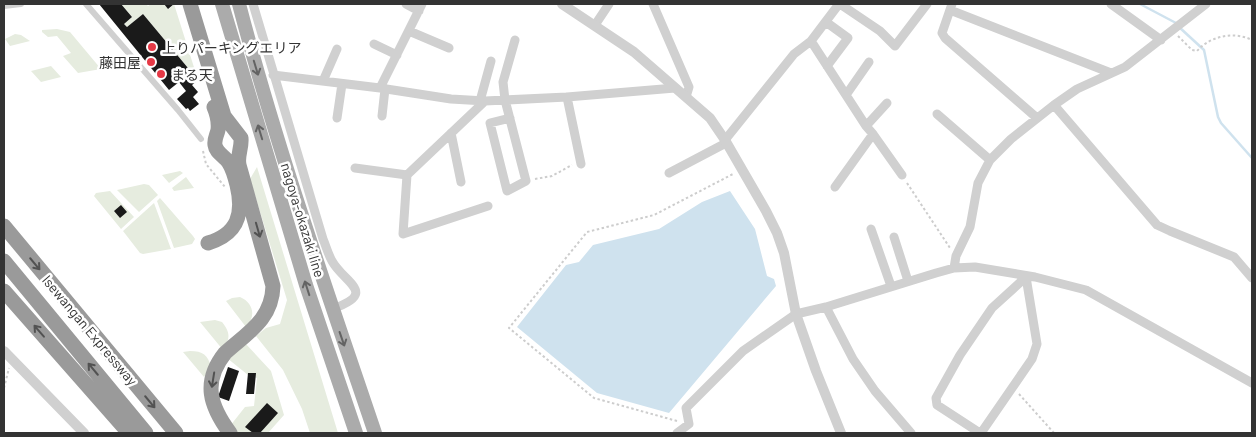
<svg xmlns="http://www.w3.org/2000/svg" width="1256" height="437" viewBox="0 0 1256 437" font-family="Barlow,'Noto Sans JP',sans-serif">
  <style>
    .green { fill: #e6ecdf }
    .water { fill: #cfe2ee }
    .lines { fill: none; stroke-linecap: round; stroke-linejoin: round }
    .stream { stroke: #cfe2ee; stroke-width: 2.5 }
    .building { fill: #1a1a1a }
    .path { stroke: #cdcdcd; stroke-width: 2; stroke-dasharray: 2.5 2.5; stroke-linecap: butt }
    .pedestrian { stroke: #d0d0d0; stroke-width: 6 }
    .minor { stroke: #d0d0d0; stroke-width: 9 }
    .tertiary { stroke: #d0d0d0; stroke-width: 10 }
    .primary { stroke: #ababab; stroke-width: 14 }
    .motorway { stroke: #9a9a9a; stroke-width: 15 }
    .oneway { stroke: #636363 }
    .oneway2 { stroke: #525252 }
    .poi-dot { fill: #e63946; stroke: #fff; stroke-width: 2 }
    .labels { text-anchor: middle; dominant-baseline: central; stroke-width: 5; stroke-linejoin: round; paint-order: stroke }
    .poi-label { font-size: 14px; fill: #333; stroke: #fff; text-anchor: start }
    .street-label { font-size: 14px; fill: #333; stroke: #fff }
  </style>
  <rect width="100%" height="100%" fill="#fff"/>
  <path class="green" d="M121,4H146L148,6L151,4H164L169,9L174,4L198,80L143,14L127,27L124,24L132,17Z
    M57,29L70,32L101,69L78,73L63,56L71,53L57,36L48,37L42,32V30Z
    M15,34L21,35L30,41L10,46L5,39Z
    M51,66L61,77L41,82L31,71Z
    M257,167L338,433H310L302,409L283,370L256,336L266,328L280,324L287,300L250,179Z
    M180,171L183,173L169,183L162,175Z
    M186,177L194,188L174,191L172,188Z
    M144,184L149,185L158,195L139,212L117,190Z
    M110,191L134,217L121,229L94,196L96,193Z
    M160,198L193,236L195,239L192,244L174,248L157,201Z
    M154,203L171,249L143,254L140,253L123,231Z
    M240,297C254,303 256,317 246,327L226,301L232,298Z
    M215,320L222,322C231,333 230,339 223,350L200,322Z
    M245,343L271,371L284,415L268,433H237L230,426L245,407L254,406L257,378L248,375L227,358Z
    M190,351C203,351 208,355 211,367L204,377L183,352Z"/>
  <path class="water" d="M730,191L755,229L767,276L774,279L776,286L669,413L597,393L517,327L566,265L579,262L593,245L659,229L702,202Z"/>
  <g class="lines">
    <path class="stream" d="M1140,4L1176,23
      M1179,27L1204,50L1218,117L1221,123L1252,158"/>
  </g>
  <path class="building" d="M99,4H121L132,17L124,24L127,27L143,14L198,80L192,85L198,92L193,97L199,104L190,111L188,108L186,109L177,99L186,91L179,82L169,90Z
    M164,4H174L168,9Z
    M121,205L127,212L120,218L114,211Z
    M228,367L239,371L229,401L218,397Z
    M248,373H256L254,394H246Z
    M267,403L278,413L260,433H253L245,427Z"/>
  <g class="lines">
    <path class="path" d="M1178,36L1192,50L1197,51C1210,36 1234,31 1252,40
      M203,151L206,164L225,187
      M535,179L552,176L572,165
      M907,183L950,248
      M4,388L9,368
      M1019,394L1054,433
      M677,421L594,398L509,328L587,232L654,215L733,174"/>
    <path class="pedestrian" d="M4,4V6L21,4
      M86,4L178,110L201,139"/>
    <path class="minor" d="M253,4L323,239C326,246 328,254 332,261C344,283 379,293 332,309
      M406,4L419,11
      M653,4L689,87L686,97
      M840,4L880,31L895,46L927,4
      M952,4L942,33L945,38L1037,118
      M1111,4L1161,40
      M950,10L1111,73
      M826,22L848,38L827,66
      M595,25L609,4
      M409,31L449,48
      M811,41L866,126L873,134L902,175
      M374,44L397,55
      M273,75L380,88L451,99L485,101L567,97L675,88
      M323,81L337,49
      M380,88L422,4
      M846,95L869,62
      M567,97L581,164
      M480,101L491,61
      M485,101L407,175L403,234L488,206
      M1054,105L1157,225L1170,231L1234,257L1252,278
      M937,114L990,160
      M382,116L385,89
      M337,118L342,84
      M510,118L490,123L507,191L526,181L505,100L503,82L515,40
      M866,126L887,103
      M451,133L461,182
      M725,140L794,54L811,41L839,4
      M355,168L407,175
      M669,173L726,143
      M835,187L873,134
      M871,229L891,286
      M894,237L908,281
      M954,268L956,256L970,227L978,183L990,160L1011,139L1054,105L1077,89L1125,67L1206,4
      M826,307L853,359L875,391L911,433
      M677,433L689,424L686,408L743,351L796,314L826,307L936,273L954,268L975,267L1035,277L1086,290L1252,383
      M980,433L937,405L936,398L960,355L992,308L1026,277
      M981,433L1032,359L1037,344L1026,277"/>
    <path class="tertiary" d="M562,4L634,52L710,118L725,140L766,211L777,233L784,253L796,314L816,371L841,433
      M4,351L84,433"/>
    <path class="primary" d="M222,4L306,285L356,433
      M239,4C277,149 327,291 375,433"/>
    <path class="motorway" d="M190,4L224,116L241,138C242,148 237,155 239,165L273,286C272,320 247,333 225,353C202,382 210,406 230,433
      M4,226L176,433
      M208,243C238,234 244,214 237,185C235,177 233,169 229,163C225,156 216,153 215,145C214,139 217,135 218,130C219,121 217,114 214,107
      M4,261L146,433
      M4,291L129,433"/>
  </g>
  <defs><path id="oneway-shaft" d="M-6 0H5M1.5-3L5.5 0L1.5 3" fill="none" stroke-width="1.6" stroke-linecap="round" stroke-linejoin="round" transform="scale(1.25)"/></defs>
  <g class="oneway">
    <use href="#oneway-shaft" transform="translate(256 68) rotate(73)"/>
    <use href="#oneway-shaft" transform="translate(260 132) rotate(-107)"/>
    <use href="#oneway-shaft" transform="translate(307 288) rotate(-108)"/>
    <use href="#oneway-shaft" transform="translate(342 339) rotate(71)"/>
  </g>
  <g class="oneway2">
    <use href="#oneway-shaft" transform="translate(258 230) rotate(74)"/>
    <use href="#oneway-shaft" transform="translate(35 264) rotate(50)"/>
    <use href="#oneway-shaft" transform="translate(39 331) rotate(-131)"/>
    <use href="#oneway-shaft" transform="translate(93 369) rotate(-130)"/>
    <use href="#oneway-shaft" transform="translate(213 380) rotate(99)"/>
    <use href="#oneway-shaft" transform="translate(150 402) rotate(50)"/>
  </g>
  <g class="poi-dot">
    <circle cx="152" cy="47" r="5"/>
    <circle cx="151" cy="62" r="5"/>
    <circle cx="161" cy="74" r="5"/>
  </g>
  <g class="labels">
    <g class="poi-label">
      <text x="162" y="47">上りパーキングエリア</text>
      <text x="141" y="62" text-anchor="end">藤田屋</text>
      <text x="171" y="74">まる天</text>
    </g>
    <g class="street-label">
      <text transform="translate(303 220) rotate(73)">nagoya-okazaki line</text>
      <text transform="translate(90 330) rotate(50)">Isewangan Expressway</text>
    </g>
  </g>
  <rect width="1256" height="437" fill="none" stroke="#333333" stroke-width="10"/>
</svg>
